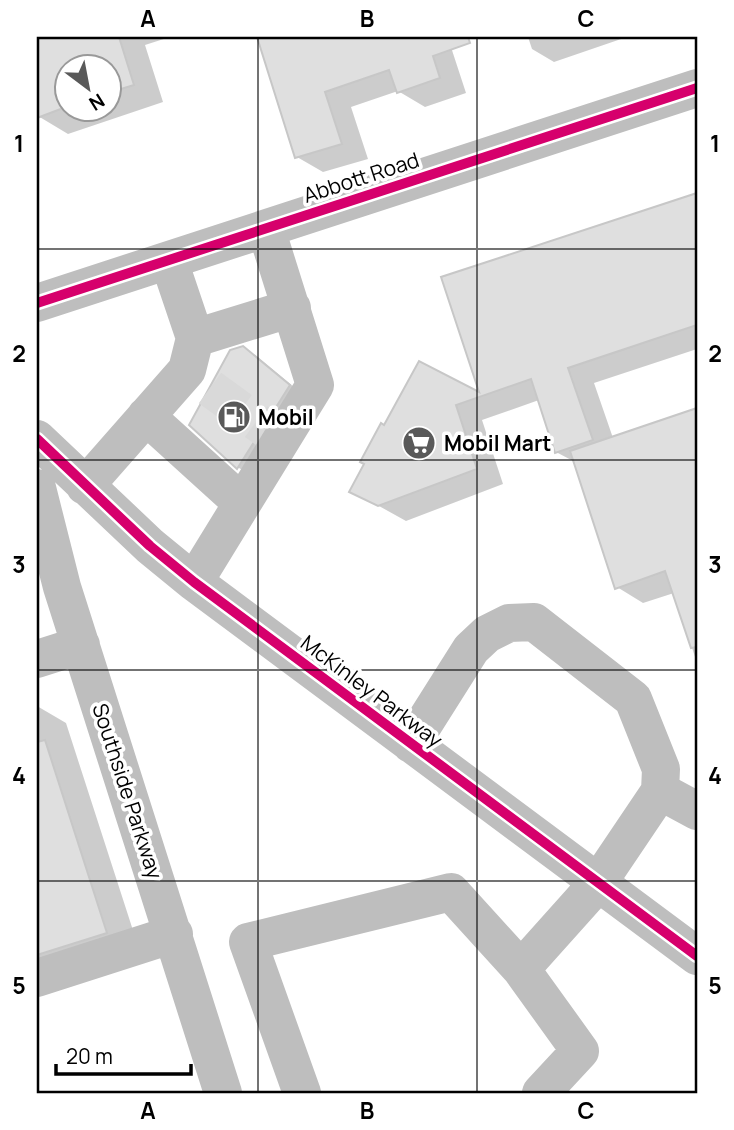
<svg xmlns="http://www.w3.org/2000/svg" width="734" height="1130" viewBox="0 0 734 1130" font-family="Manrope,sans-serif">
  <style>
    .shadow { fill: #0003; fill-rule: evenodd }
    .building { fill: #dfdfdf; stroke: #c7c7c7; stroke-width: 2 }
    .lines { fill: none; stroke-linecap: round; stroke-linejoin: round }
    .minor-tunnel { stroke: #d9d9d9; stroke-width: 38; stroke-dasharray: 38 19; stroke-linecap: butt }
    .minor { stroke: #bebebe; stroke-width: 38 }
    .cycleway-casing { stroke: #fff; stroke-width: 15 }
    .cycleway { stroke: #d6006c; stroke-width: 10 }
    .grid { fill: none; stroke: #000; stroke-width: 2; stroke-opacity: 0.55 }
    .labels { text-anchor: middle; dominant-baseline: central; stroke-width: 7; stroke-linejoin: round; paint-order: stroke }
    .street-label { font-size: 21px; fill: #000; stroke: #fff }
    .poi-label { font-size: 21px; font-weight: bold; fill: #000; stroke: #fff; text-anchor: start }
    .neatline { fill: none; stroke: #000; stroke-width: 2.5 }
    .grid-label { font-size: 23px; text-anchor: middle; font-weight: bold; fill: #000 }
  </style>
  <rect width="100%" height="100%" fill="#fff"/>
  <path class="shadow" d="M37,37H170L145,45L163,102L68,134L38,116L37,112ZM66,66H108V108H66Z
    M259,37H457L449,41L466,93L425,107L398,91L351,107L368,159L323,172L297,157Z
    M528,37H624V38L554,62L532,49Z
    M697,194V349L594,383L613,438L697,410V663L674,593L643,603L617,587L575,462L556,452L539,400L482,420L503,484L406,521L352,491L420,364L482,396L443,278Z
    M243,348L255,355L300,392L249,474L239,468L191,425Z
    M37,706L66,723L140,952L37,986Z"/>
  <path class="building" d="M37,37H119L134,85L108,93V66H66V107L37,118Z
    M257,37H468L470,43L433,56L440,78L397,93L389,70L325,92L342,144L295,158Z
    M697,193V325L568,368L593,440L555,453L531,379L456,405L477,469L378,506L349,492L364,464L360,462L381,423L384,425L419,361L479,392L441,277Z
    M243,346L290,385L237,469L189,425L230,350Z
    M697,408V647L691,648L665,571L615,589L570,451Z
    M45,740L107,933L37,955V742Z"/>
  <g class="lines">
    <path class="minor-tunnel" d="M210,388L269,431"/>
    <path class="minor" d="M169,261L195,338L292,308
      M37,303L697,88
      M146,416L242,503
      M37,439L150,546L194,582L697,956
      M85,486L187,370L195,338
      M37,488L62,587L223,1093
      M194,582L315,385L266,229
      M37,659L81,645
      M411,744L471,649L487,634L509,623L534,622L633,699L661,769L660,791L598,883L521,969L580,1051L541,1093
      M660,791L697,811
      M37,978L174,934
      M302,1093L248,942L451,892L521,969"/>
    <defs>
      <path id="cycleway" d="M37,303L697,88
        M37,439L150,546L194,582L697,956"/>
    </defs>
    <use href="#cycleway" class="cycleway-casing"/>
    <use href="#cycleway" class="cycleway"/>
  </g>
  <path class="grid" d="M258,37V1093M477,37V1093M37,249H697M37,460H697M37,670H697M37,881H697"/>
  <defs>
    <symbol id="fuel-disc" viewBox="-11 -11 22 22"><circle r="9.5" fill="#595959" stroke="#fff"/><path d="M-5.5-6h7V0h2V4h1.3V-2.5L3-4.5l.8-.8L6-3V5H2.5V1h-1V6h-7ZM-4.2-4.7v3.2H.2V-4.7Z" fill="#fff"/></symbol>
    <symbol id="supermarket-disc" viewBox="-11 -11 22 22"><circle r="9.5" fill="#595959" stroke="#fff"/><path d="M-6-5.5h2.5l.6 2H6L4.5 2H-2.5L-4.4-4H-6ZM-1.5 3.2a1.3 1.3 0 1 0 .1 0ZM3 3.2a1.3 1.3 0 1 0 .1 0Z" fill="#fff"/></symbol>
  </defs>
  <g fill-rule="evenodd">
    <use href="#fuel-disc" x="215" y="398" width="38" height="38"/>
    <use href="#supermarket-disc" x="400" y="424" width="38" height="38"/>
  </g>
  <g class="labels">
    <g class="street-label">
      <text transform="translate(361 177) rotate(-18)">Abbott Road</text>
      <text transform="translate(372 691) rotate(37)">McKinley Parkway</text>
      <text transform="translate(128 791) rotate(72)">Southside Parkway</text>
    </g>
    <g class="poi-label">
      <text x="258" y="417">Mobil</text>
      <text x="444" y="443">Mobil Mart</text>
    </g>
  </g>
  <rect width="734" height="1130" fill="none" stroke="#ffffff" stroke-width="77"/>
  <g transform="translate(88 88) rotate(148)"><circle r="33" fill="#ffffff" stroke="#999999" stroke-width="2"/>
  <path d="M0-5L12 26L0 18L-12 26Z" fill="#595959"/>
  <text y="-10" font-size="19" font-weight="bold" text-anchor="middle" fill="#000000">N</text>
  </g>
  <path d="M56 1064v10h135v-10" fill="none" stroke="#000000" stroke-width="3.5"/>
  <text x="66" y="1064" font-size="21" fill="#000000" stroke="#ffffff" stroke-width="5" paint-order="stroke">20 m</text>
  <rect x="38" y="38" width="658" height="1054" class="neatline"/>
  <g class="grid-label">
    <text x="148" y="27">A</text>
    <text x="367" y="27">B</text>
    <text x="586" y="27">C</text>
    <text x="19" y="152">1</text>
    <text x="715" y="152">1</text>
    <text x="19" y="362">2</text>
    <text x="715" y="362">2</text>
    <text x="19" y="573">3</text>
    <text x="715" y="573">3</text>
    <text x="19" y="784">4</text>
    <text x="715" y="784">4</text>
    <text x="19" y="994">5</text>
    <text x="715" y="994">5</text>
    <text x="148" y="1119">A</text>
    <text x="367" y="1119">B</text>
    <text x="586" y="1119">C</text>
  </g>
</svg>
